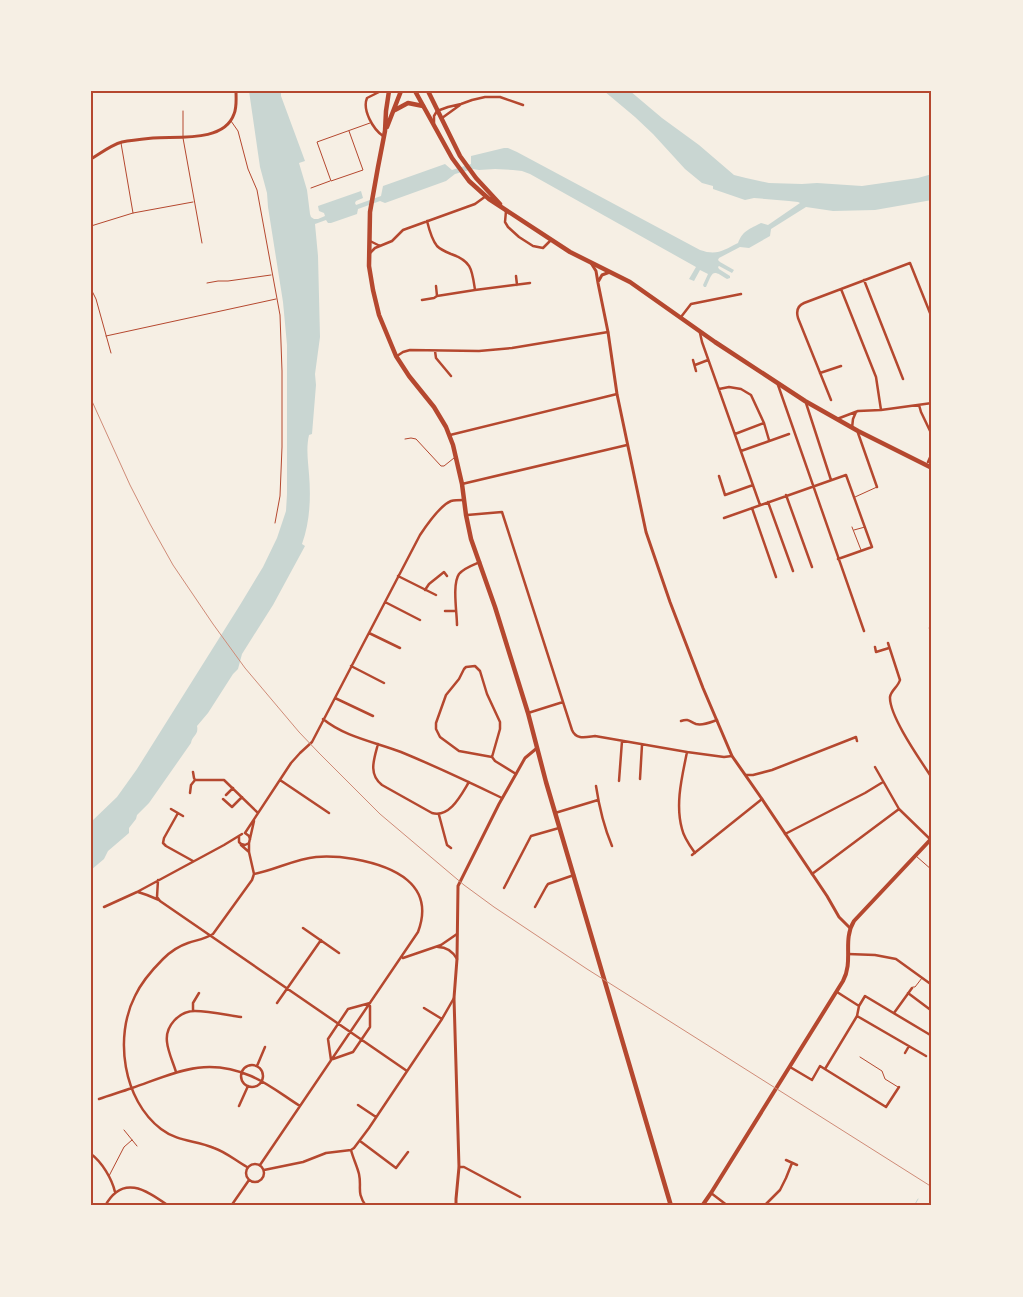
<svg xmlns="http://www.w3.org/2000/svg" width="1023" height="1297" viewBox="0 0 1023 1297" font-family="'Fira Sans',sans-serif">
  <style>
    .water { fill: #c9d6d2 }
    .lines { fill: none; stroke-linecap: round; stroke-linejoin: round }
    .stream { stroke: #c9d6d2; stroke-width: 1 }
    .service { stroke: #b5482f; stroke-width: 1 }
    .minor { stroke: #b5482f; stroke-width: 2.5 }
    .tertiary { stroke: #b5482f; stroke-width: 3 }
    .secondary { stroke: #b5482f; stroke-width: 4 }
    .primary { stroke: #b5482f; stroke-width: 4.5 }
    .trunk { stroke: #b5482f; stroke-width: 4.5 }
    .rail { stroke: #cf8b77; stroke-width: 1 }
    .neatline { fill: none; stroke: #b5482f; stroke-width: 2 }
  </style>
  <rect width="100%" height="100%" fill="#f6efe4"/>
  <path class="water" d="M249,91H281V96L305,161L299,163L307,190L310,214L311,217L314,219H318L325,216L324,213L319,211L318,206L361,191L363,198L356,201L355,203L356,205L381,196L383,186L445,164L452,170L471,164V156L504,148H508L517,152L700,250C717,256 724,250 738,243C743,230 750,229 761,223L768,225L800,203L798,202L789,201L754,198L745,200L713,189V186L702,183L685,169L653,134L635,117L604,91H630L662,118L699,145L734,175L746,178L769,183L802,184L817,183L862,186L918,178L932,174V200L875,210L833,211L806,207L771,229L770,236L749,248L740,247L719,258L718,260L720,262L734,270L732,273L719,266L718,267L719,269L730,276V278L727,279C712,269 713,271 706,287H704L703,285L708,274L700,270L694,281L689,279L696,267L530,174L522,171L513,170L495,169L479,170L473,169L455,174L446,181L385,203L380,201L358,209L357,214L331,223H328L326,220L315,224L318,256L320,337L315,374L316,385L312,434L309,435C306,448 308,461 309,474C311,497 310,522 302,544L305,546L273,605L242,654L238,669L233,674L208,713L197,726C199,735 192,736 191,743L149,803L137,815L136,819L129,828V833L108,851L104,859L91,870V822L117,797L137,769L240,605L263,567L277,538L286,511L287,494V345L283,302L268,207L267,193L260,167Z"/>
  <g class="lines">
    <path class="stream" d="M914,1206L918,1199"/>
    <path class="service" d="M183,111V138L202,243
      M231,121L238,131L248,169L257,190L280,315L282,371V447L280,496L275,523
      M349,131L363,170L331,181L317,142L370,123
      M121,143L133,213
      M311,188L330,181
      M91,226L133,213L193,202
      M207,283L218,281H228L271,275
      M91,289L96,299L111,353
      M106,336L276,299
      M405,439L411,438L416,439L441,466H444L454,458
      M855,497L877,487
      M852,527L861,550
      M854,530L865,527
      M916,856L932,870
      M913,987H915L922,978
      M860,1057L882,1071L885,1079L898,1087
      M124,1130L137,1146
      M109,1176L124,1147L132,1140"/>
    <path class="minor" d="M381,91L367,98C362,110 373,129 383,136
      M442,118L460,105
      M434,123V116L437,111L448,107L461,104L472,100L485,97H500L523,105
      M506,211L505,222L508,227L519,237L533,246L543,248L551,240
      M427,221C429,229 432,240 437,246C441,250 446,252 451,254C472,261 472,270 475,290L530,283
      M370,241L380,246
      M370,253L375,248L392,241L403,230L475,204L486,196
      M516,276L517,285
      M864,280L903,379
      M436,286L437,296
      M841,289L876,377L881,410
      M422,300L434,298L437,296L475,290
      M681,317L691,304L741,294
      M700,333L702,342L760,505
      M435,351L436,358L451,376
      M397,356L403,352L410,350L479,351L512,348L608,332
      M693,360L696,371
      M695,365L708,360
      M820,373L841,366
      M778,385L864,631
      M719,389L729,387L741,389L751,395L764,423L769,440
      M831,400L798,318C796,311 797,306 804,303L910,263L932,318
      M806,403L831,480
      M919,405L921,412L932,435
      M837,419L858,411L881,410L932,403
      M852,428L853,419L856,412
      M858,433L877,487
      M735,434L764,423
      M450,435L617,394
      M741,451L789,434
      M928,462L932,453
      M719,476L725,495L753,485
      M462,484L627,445
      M786,495L812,567
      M768,502L793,571
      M752,508L776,577
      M467,515L502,512L563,702
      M724,518L846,475L872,547L838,559
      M398,576L436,595
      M425,590L429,584L444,572L447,576
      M385,602L420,620
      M445,611H456
      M457,625C457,613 452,584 459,574C464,568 473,565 480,562
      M930,628L932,632
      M369,633L400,648
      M888,643L900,680C898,687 891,690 890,697C889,716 921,761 932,778
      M875,647L876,652L889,648
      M351,666L384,683
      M335,698L373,716
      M528,713L563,702L572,730C576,740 586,737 595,736L687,752L724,757L732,756
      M323,719C345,737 375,742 401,752C435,766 469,782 502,798
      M681,721C689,718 690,722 696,724C703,726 711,722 717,720
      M378,744C374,759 368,774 382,785L432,813C450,818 461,795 469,782
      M687,752C682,777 675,804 682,829C684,838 690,846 695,853
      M492,757L500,729V722L487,694L480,671L475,666L466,667L464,669L459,679L446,695L436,723V729L440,737L459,751L492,757L495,761L516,774
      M875,767L899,809L932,841
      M193,772L194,778L195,780
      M746,775H753L772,770L856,737L857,741
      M640,779L642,745
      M280,780L329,813
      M619,781L622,741
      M596,786C599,806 604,827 612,846
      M190,793L191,785L195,780H224L258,813
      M226,795L233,788
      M223,799L232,807L242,797
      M171,809L183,816
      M178,813L164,838L163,843L166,846L193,861
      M555,813L598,800
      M439,815L447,845L451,848
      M245,833L291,763L300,753L312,742L420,535C426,526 441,505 451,501C455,500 460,500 464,500
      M245,833L249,836L250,839
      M785,834L865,793L883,782
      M239,837V842L241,844L245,845L249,843L254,821
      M249,843V852L254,874
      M241,845L249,852
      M692,855L762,799
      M812,874L899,809
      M158,880L157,897L160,901L407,1071
      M504,888L531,836L559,828
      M138,892L147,895L159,900
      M104,907L137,892L224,845L242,834
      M535,907L546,887L548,884L574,875
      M303,928L339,953
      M438,947C446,947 453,952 457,959
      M848,954L875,955L896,959L932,985
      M403,958L441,945L457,934
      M837,992L859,1006L865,996L932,1036
      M908,993L932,1011
      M277,1003L321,940
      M424,1008L442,1019
      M193,1011V1003L199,993
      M894,1013L912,988
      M857,1016L926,1056
      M905,1053L909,1046
      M333,1059L353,1052L370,1027V1006
      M331,1060L328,1039L348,1009L370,1003
      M241 1076a11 11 0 1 1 22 0a11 11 0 1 1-22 0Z
      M257,1066L265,1047
      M790,1067L812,1080L820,1066L886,1107L899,1087
      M825,1069L857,1016L859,1006
      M176,1072C173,1062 168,1052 167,1042C165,1026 179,1011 195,1011C209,1011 227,1015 241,1017
      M99,1099C110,1095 121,1092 132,1088C175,1073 205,1056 251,1076C268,1083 284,1096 300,1106
      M358,1105L376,1117
      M239,1106L248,1086
      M360,1141L396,1168L408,1152
      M351,1150L354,1148L369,1128L442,1019L454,998
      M351,1150C353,1158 357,1166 359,1174C362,1188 356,1192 366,1206
      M91,1154C102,1162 112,1179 115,1192
      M786,1160L797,1165
      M246 1173a9 9 0 1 1 18 0a9 9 0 1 1-18 0Z
      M247,1167C236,1161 226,1152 214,1148C195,1140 178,1142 161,1129C123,1100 114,1037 135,996C141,983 152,970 163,959C170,952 179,946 188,943C197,940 205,939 213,934L252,880L254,874C275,870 295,859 316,857C329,856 342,857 354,859C393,866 436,884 418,932L260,1165
      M459,1167H464L520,1197
      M264,1170L303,1162L326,1153L351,1150
      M711,1193L728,1206
      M105,1206C123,1173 147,1191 169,1206
      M231,1206L249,1180
      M764,1206L780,1190L786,1178L792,1163"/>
    <path class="tertiary" d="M91,159C101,153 111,145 122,142C132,140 143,139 153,138C176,136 224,143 234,114C237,107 236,99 236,91
      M591,263L596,271L598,283L608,332L617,394L646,532L670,602L703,688L732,756L762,799L827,896L839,917L850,928
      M598,282L602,275L610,272
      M456,1206V1199L459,1167L454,998L457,959L458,886L499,804L516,774L525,758L537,748"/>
    <path class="secondary" d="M702,1206L711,1193L843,981C854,960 842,941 854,921L932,838"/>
    <path class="primary" d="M389,91L386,111L385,131L378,167L370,212L369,266L373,290L379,315L396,356L409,376L434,407L446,427L453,445L462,484L466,515L471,539L495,607L528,713L546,782L671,1206
      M395,110L408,103L423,106
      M387,127L401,91"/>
    <path class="trunk" d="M415,91L452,158L469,181L489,199L570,252L630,282L715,342L805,401L858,431L932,468
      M428,91L460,156L476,178L500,204"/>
    <path class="rail" d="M91,399L130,485L150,524L173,565L213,624L245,668L299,732L319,753L380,814L464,885L494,907L587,969L932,1187"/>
  </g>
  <rect width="1023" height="1297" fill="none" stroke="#f6efe4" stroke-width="185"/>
  <rect x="92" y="92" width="838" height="1112" class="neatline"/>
</svg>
